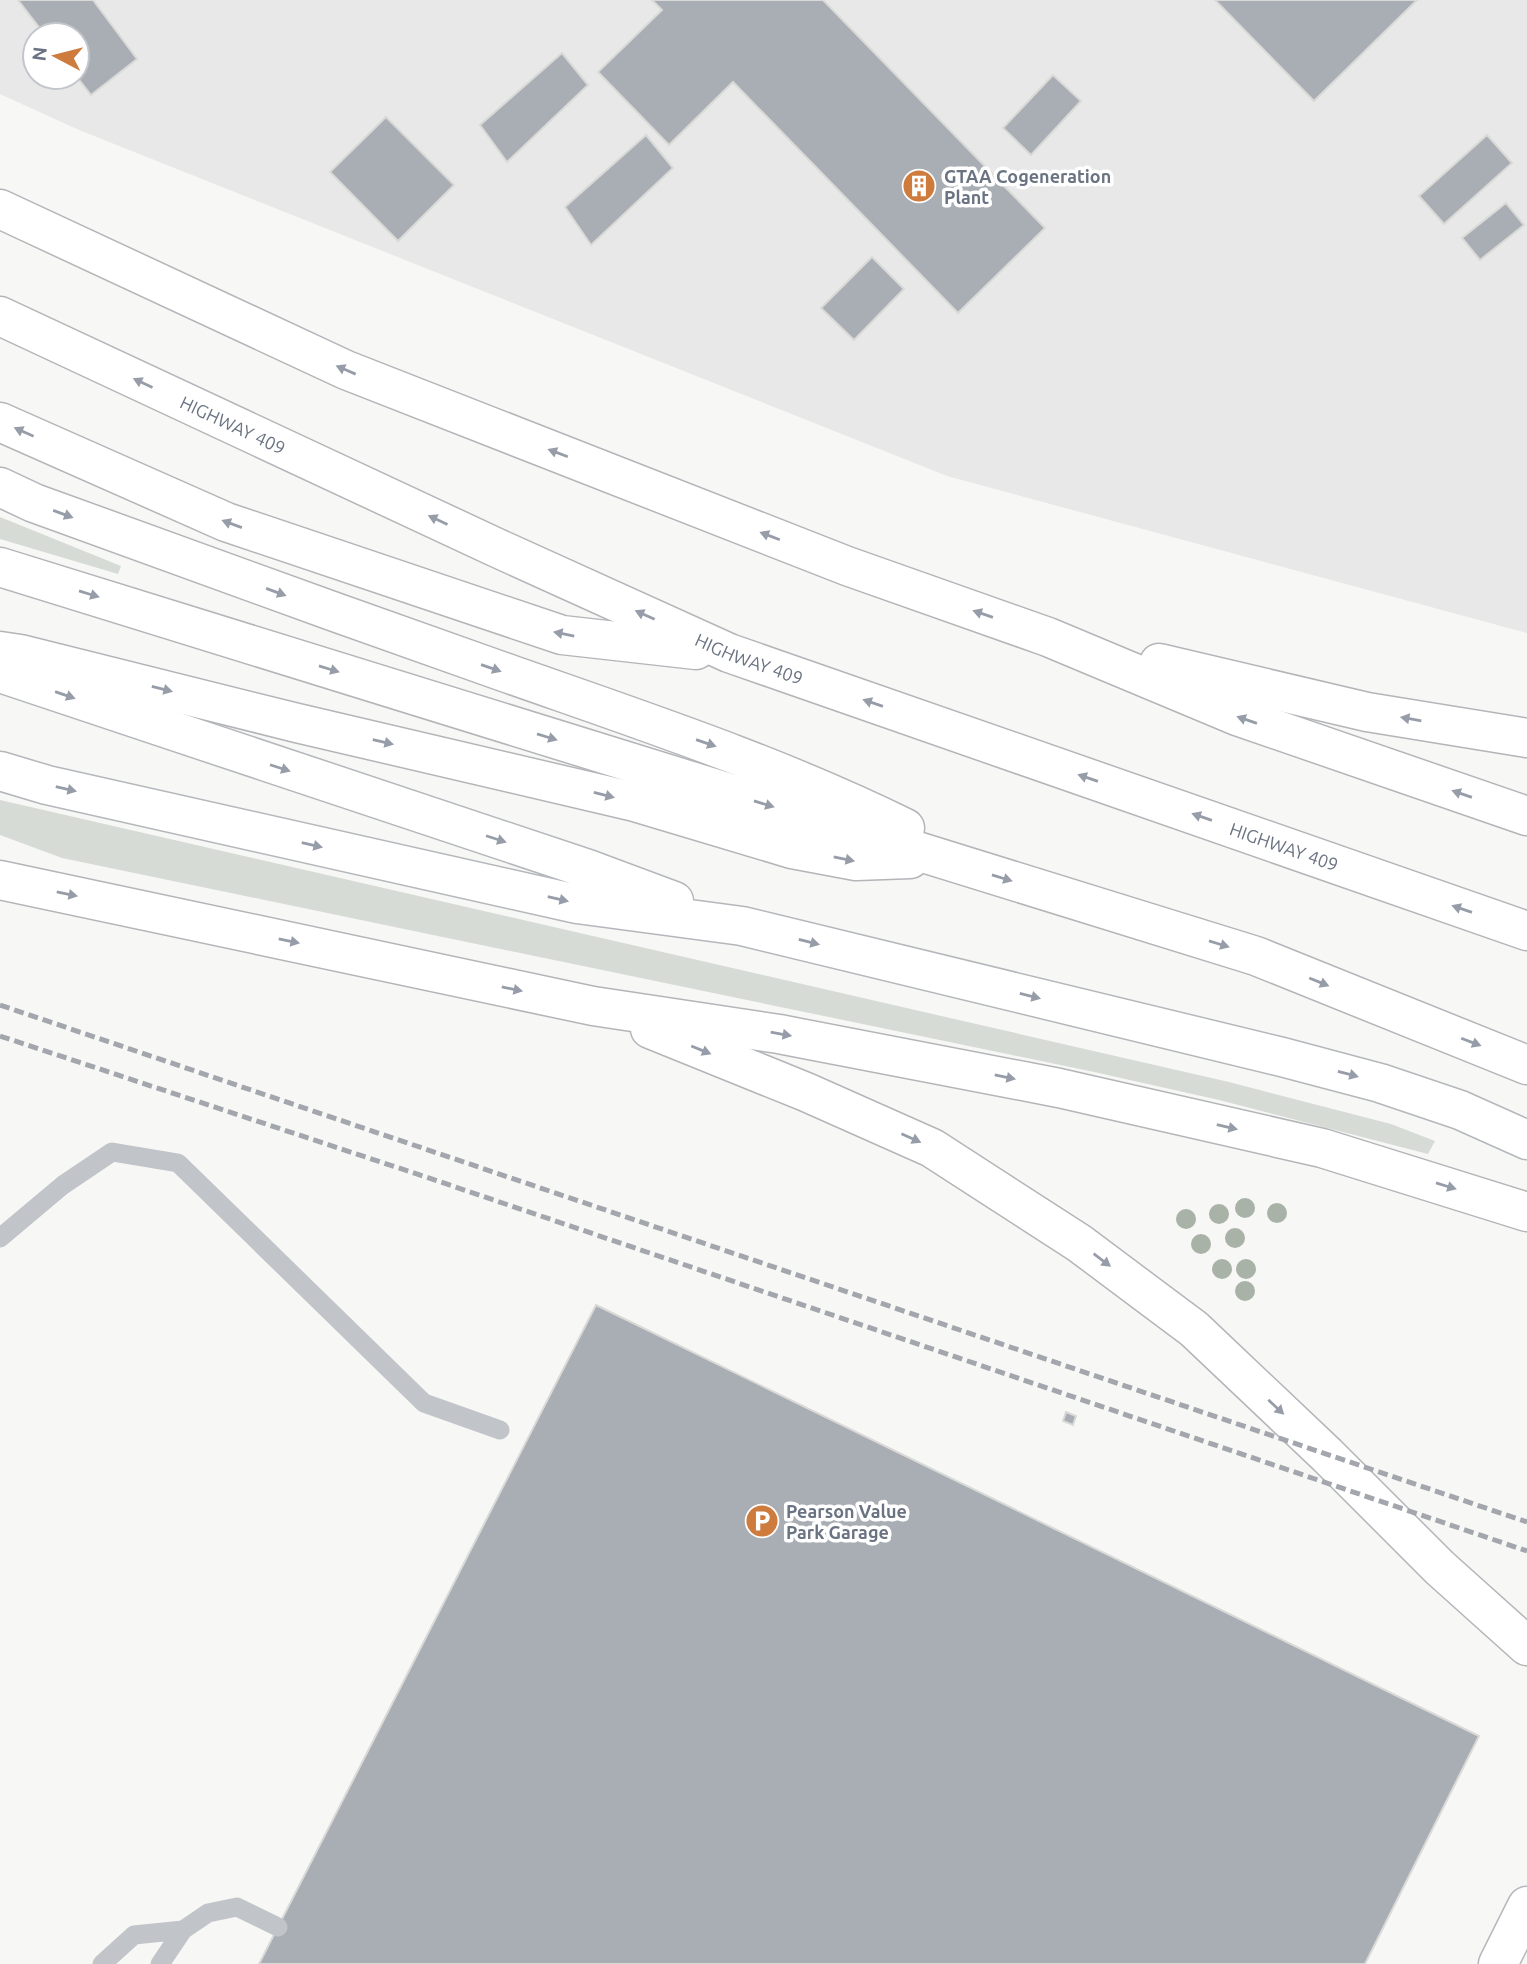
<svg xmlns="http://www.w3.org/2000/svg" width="1527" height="1964" viewBox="0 0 1527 1964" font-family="Ubuntu,sans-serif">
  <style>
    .built { fill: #e8e8e8; fill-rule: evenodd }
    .green { fill: #d6dcd5 }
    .building { fill: #a9aeb4; stroke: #d9d9d7; stroke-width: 2 }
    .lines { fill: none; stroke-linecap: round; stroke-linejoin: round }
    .secondary-casing { stroke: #b4b7bc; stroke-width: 41 }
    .highway-casing { stroke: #b3b5b9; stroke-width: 41 }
    .lane { stroke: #c1c4c8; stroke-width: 19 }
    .secondary { stroke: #fff; stroke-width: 38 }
    .highway { stroke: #fff; stroke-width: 38 }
    .rail { stroke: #a3a7ad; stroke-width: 5; stroke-dasharray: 10 5; stroke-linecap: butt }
    .tree { fill: #a8b2a7 }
    .oneway { fill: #979da8 }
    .labels { text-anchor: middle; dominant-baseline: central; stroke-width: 7; stroke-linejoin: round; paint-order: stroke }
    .poi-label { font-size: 18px; font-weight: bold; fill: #6a7382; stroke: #fff; text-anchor: start }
    .street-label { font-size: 18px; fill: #6a7382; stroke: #fff }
  </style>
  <rect width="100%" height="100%" fill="#f7f7f5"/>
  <path class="built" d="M0,0H1527V633L947,476L79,130L0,94ZM35,35H77V77H35Z"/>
  <path class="green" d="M0,517L121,566L118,574L0,539Z
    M0,800L1229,1082L1391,1124L1435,1141L1428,1154L1219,1100L1094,1072L62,858L0,835Z"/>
  <path class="building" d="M18,0H93L137,59L91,95L77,77V35H45Z
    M652,0H823L1045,228L958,313L733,82L669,145L598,72L662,10Z
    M1215,0H1417L1314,101Z
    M562,53L588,85L507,162L480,125Z
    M1053,75L1081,101L1031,155L1003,128Z
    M386,117L454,185L398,241L330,172Z
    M646,135L673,168L591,245L565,207Z
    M1487,135L1512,163L1444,224L1419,196Z
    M1506,203L1524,225L1480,260L1462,238Z
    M872,257L904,289L854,340L821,308Z
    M596,1305L1479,1736L1365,1964H259Z
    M1066,1412L1076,1416L1073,1425L1063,1421Z"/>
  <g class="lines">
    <defs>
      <path id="secondary" d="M0,673L588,869L674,901
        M0,771L47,785L577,904L742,926L1282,1057L1380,1083L1460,1110L1527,1140
        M1498,1964L1527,1906"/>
      <g id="highway">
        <path d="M0,209L346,370L847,566L1048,637L1237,716L1527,816"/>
        <path id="s1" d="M0,316L495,547L729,653L1527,931"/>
        <path d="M0,422L226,522L562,635L696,650"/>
        <path d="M0,487L34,503C189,560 345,616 501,671C637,719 775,764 905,828"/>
        <path d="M0,567L1256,956L1527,1065"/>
        <path d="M0,651L20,654L297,723L635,802L792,849L856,861L910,859"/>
        <path d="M1159,663L1367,712L1527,738"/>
        <path d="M0,880L593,1006L779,1034L1059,1088L1322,1148L1527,1212"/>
        <path d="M650,1029L806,1092L932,1148L1079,1243L1194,1329L1327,1455L1440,1568L1527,1646"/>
      </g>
    </defs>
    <use href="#secondary" class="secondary-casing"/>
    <use href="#highway" class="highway-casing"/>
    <path class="lane" d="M0,1238L63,1185L112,1152L178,1163L424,1403L500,1430
      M102,1964L134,1935L183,1930
      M160,1964L183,1930L208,1913L237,1907L278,1927"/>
    <use href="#secondary" class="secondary"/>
    <use href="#highway" class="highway"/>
    <path class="rail" d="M0,1005L1527,1522
      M0,1036L426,1177L1527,1551"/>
  </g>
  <g class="tree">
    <circle cx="1245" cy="1208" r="10"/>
    <circle cx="1277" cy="1213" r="10"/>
    <circle cx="1219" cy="1214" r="10"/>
    <circle cx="1186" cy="1219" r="10"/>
    <circle cx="1235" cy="1238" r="10"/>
    <circle cx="1201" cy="1244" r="10"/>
    <circle cx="1222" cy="1269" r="10"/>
    <circle cx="1246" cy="1269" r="10"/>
    <circle cx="1245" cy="1291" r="10"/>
  </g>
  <defs><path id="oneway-solid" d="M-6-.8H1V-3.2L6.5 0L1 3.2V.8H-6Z" transform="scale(1.75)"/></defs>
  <g class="oneway">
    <use href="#oneway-solid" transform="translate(346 370) rotate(-157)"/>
    <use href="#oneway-solid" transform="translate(143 383) rotate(-155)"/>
    <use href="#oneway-solid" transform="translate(24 432) rotate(-156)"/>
    <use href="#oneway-solid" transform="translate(558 453) rotate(-159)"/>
    <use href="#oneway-solid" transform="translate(63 514) rotate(20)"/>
    <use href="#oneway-solid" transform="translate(438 520) rotate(-155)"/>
    <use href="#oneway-solid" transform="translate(232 524) rotate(-160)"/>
    <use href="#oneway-solid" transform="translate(770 536) rotate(-159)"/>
    <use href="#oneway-solid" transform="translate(276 592) rotate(20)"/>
    <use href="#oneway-solid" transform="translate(89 594) rotate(17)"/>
    <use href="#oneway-solid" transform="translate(983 614) rotate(-161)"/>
    <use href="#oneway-solid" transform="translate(645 615) rotate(-156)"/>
    <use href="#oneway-solid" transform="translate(564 634) rotate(-168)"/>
    <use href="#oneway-solid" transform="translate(491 668) rotate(19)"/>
    <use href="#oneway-solid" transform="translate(329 669) rotate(17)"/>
    <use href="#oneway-solid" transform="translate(162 689) rotate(14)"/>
    <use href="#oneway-solid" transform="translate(65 695) rotate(19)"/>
    <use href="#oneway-solid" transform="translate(873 703) rotate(-161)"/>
    <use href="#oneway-solid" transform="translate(1411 719) rotate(-170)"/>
    <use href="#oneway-solid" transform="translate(1247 720) rotate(-161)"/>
    <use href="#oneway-solid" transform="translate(547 737) rotate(17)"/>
    <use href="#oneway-solid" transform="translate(383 742) rotate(13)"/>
    <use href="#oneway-solid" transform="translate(706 743) rotate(19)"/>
    <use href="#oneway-solid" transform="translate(280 768) rotate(18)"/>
    <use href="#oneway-solid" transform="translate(1088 778) rotate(-161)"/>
    <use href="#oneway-solid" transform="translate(66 789) rotate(13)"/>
    <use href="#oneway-solid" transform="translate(1462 794) rotate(-161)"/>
    <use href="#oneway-solid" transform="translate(604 795) rotate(14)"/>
    <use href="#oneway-solid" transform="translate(764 804) rotate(17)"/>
    <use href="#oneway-solid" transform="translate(1202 817) rotate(-161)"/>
    <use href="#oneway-solid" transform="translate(496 839) rotate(18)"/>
    <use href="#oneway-solid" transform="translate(312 845) rotate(13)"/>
    <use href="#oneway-solid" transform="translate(844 859) rotate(11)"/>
    <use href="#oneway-solid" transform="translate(1002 878) rotate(17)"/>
    <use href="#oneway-solid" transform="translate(67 894) rotate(12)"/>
    <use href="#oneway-solid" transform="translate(558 899) rotate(13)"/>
    <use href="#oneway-solid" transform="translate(1462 909) rotate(-161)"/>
    <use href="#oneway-solid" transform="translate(289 941) rotate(12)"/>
    <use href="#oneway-solid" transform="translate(809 942) rotate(14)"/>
    <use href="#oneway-solid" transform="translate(1219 944) rotate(17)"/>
    <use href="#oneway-solid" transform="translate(1319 982) rotate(22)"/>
    <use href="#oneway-solid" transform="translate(512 989) rotate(12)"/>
    <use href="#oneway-solid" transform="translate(1030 996) rotate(14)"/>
    <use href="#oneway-solid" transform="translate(781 1034) rotate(10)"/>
    <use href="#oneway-solid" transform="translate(1471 1042) rotate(21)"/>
    <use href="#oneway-solid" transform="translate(701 1050) rotate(22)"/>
    <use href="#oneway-solid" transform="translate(1348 1074) rotate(15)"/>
    <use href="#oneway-solid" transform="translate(1005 1077) rotate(12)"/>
    <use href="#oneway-solid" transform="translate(1227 1127) rotate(13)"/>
    <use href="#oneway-solid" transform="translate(911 1138) rotate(24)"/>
    <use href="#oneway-solid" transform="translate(1446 1186) rotate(17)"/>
    <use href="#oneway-solid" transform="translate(1102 1260) rotate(37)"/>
    <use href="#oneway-solid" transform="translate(1276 1407) rotate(43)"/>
  </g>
  <defs>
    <symbol id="building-disc" viewBox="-11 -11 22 22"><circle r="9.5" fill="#ce7b3e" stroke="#fff"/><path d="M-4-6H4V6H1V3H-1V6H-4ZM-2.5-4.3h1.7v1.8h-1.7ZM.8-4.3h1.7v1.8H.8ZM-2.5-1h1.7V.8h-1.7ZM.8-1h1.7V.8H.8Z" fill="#fff"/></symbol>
    <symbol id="parking-disc" viewBox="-11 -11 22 22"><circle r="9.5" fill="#ce7b3e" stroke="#fff"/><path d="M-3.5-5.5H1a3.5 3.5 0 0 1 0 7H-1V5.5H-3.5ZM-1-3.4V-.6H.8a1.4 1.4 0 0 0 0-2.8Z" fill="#fff"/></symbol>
  </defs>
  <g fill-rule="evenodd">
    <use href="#building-disc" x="900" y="167" width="38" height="38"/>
    <use href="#parking-disc" x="743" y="1502" width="38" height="38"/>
  </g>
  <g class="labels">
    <g class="poi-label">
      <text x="944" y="176">GTAA Cogeneration<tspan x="944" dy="21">Plant</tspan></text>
      <text x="786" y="1511">Pearson Value<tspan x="786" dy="21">Park Garage</tspan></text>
    </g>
    <g class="street-label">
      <text stroke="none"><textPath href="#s1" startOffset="257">HIGHWAY 409</textPath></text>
      <text stroke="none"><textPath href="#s1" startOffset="824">HIGHWAY 409</textPath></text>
      <text stroke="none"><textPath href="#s1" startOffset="1391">HIGHWAY 409</textPath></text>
    </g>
  </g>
  <g transform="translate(56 56) rotate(277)"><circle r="33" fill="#ffffff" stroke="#c3c7cd" stroke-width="2"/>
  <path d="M0-5L12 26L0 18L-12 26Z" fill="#ce7b3e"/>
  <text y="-10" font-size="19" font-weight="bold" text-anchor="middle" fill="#6a7382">N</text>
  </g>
</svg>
